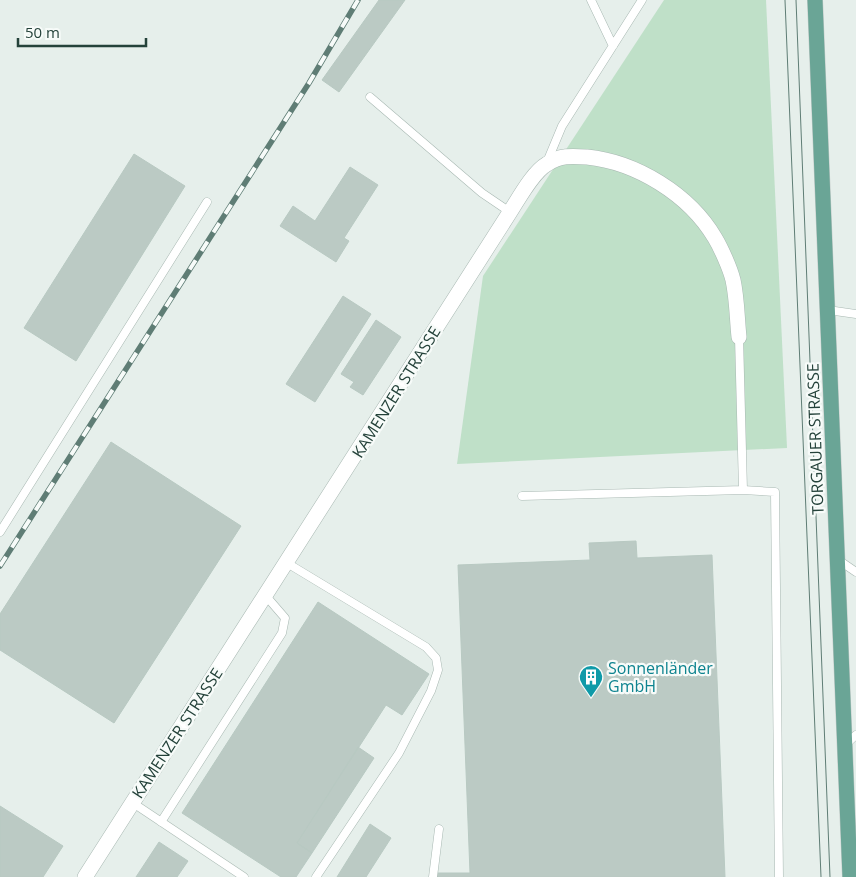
<svg xmlns="http://www.w3.org/2000/svg" width="856" height="877" viewBox="0 0 856 877" font-family="'Open Sans',sans-serif">
  <rect width="100%" height="100%" fill="#e6efeb"/>
  <path fill="#bfe0c8" d="M664,0H766L787,448L457,464L483,276Z"/>
  <path fill="#bbcac4" stroke="#b8c9c2" d="M379,0H405L339,92L322,80Z
    M134,154L185,186L76,361L24,328Z
    M350,167L378,185L344,238L349,241L336,262L280,226L293,206L315,221Z
    M343,296L371,314L315,402L286,384Z
    M376,320L401,337L363,395L350,387L354,382L341,374Z
    M111,442L241,526L114,723L0,650V614Z
    M636,541L637,558L712,555L725,877H437V873H470L458,565L590,560L589,543Z
    M318,602L429,674L402,715L386,705L297,843L312,853L296,877H281L182,813Z
    M358,747L374,758L312,853L297,843Z
    M0,806L63,846L43,877H0Z
    M370,824L391,838L366,877H337Z
    M159,842L188,861L177,877H136Z"/>
  <g fill="none" stroke-linecap="round" stroke-linejoin="round">
    <g stroke="#a8b8b2" stroke-width="9">
      <path id="lane" d="M591,0L613,46
        M370,97L482,193L510,212
        M547,162L562,126L642,0
        M828,310L856,314
        M739,337L743,490
        M522,496L743,490L775,492L779,877
        M0,532L207,202
        M837,559L856,572
        M287,563L426,647L436,658L438,670L431,691L399,753L316,877
        M845,745L856,735
        M133,803L244,877
        M161,822L282,633L285,618L266,596
        M433,877L439,829"/>
    </g>
    <g stroke="#a8b8b2" stroke-width="16">
      <path id="street" d="M85,877L510,212C519,198 533,172 547,164C560,155 572,156 587,157C636,162 689,194 715,238C721,248 730,268 733,280C737,298 737,318 739,337"/>
    </g>
    <g stroke="#c2cac8" stroke-width="16">
      <path id="primary" d="M815,0L850,877"/>
    </g>
    <use href="#lane" stroke="#fff" stroke-width="8"/>
    <use href="#street" stroke="#fff" stroke-width="15"/>
    <use href="#primary" stroke="#6aa596" stroke-width="15"/>
    <path stroke="#5f7d75" stroke-width="1" d="M785,0L821,877
      M796,0L830,877"/>
    <g stroke="#5f7d75" stroke-width="5.5">
      <path id="rail" d="M0,566L309,83L358,0"/>
    </g>
    <use href="#rail" stroke="#f7fbf9" stroke-width="4" stroke-dasharray="11" stroke-linecap="butt"/>
  </g>
  <defs>
    <g id="building-pin" transform="scale(1.25)"><path d="M0 17L-7.5 6A9.5 9.5 0 1 1 7.5 6Z" fill="#0f9aa8" stroke="#f7fbf9"/><path d="M-4-6H4V6H1V3H-1V6H-4ZM-2.5-4.3h1.7v1.8h-1.7ZM.8-4.3h1.7v1.8H.8ZM-2.5-1h1.7V.8h-1.7ZM.8-1h1.7V.8H.8Z" fill="#fff"/></g>
  </defs>
  <g fill-rule="evenodd">
    <use href="#building-pin" x="591" y="677"/>
  </g>
  <g text-anchor="middle" stroke-width="4.5" stroke-linejoin="round" paint-order="stroke">
    <g font-size="16" fill="#24423a" stroke="#f7fbf9">
      <text transform="translate(396 392) rotate(-58)" y="6">KAMENZER STRASSE</text>
      <text transform="translate(815 439) rotate(-92)" y="6">TORGAUER STRASSE</text>
      <text transform="translate(177 733) rotate(-57)" y="6">KAMENZER STRASSE</text>
    </g>
    <g font-size="16" fill="#0d838f" stroke="#f7fbf9" text-anchor="start">
      <text x="608" y="674">Sonnenländer<tspan x="608" dy="18">GmbH</tspan></text>
    </g>
  </g>
  <path d="M18 38v8h128v-8" fill="none" stroke="#24423a" stroke-width="2.5"/>
  <text x="25" y="38" font-size="15" fill="#24423a" stroke="#f7fbf9" stroke-width="4" paint-order="stroke">50 m</text>
</svg>
